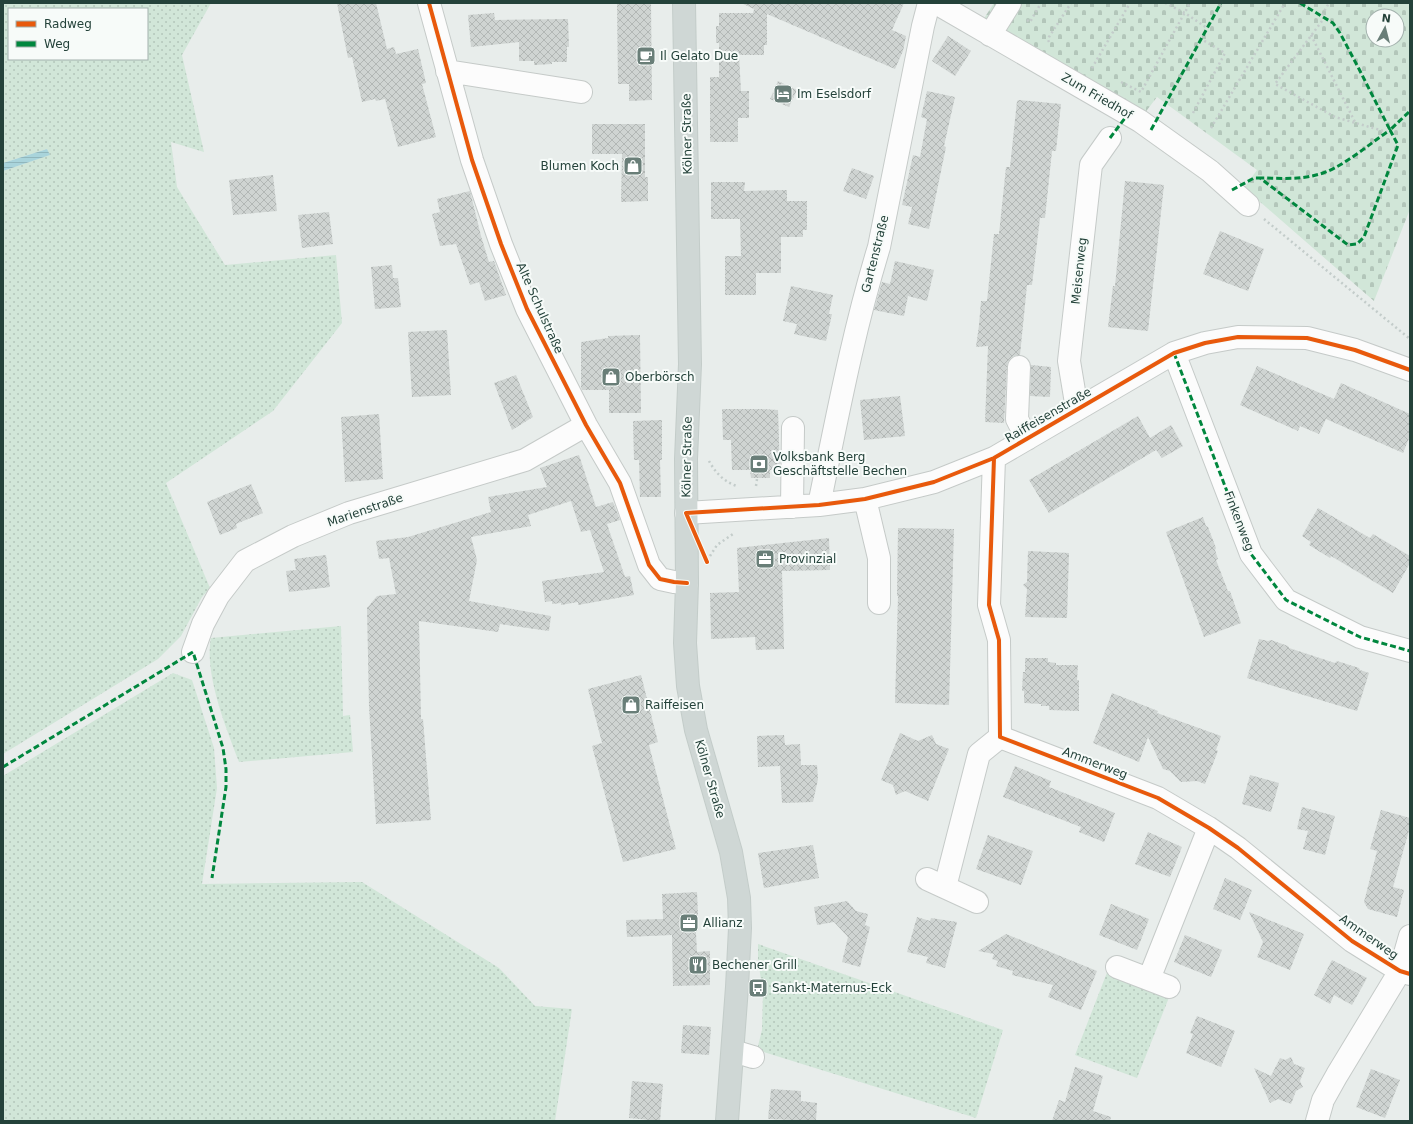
<svg xmlns="http://www.w3.org/2000/svg" width="1413" height="1124" viewBox="0 0 1413 1124" font-family="'DejaVu Sans',sans-serif">
  <defs>
    <pattern id="green-dots" width="8" height="8" patternUnits="userSpaceOnUse"><rect width="8" height="8" fill="#d1e6d8"/><path d="M2 2h.1M6 6h.1" fill="none" stroke="#b3c6ba" stroke-width="1.8" stroke-linecap="round"/></pattern>
    <pattern id="cemetery-stones" width="16" height="16" patternUnits="userSpaceOnUse"><rect width="16" height="16" fill="#d1e6d8"/><path d="M2 7V4a2 2 0 0 1 4 0v3zM10 15v-3a2 2 0 0 1 4 0v3z" fill="#b3c6ba"/></pattern>
    <pattern id="water-rules" width="6" height="5" patternUnits="userSpaceOnUse"><rect width="6" height="5" fill="#a9d4db"/><path d="M0 2.5h6" fill="none" stroke="#91b7bd"/></pattern>
    <pattern id="building-cross-hatch" width="8" height="8" patternUnits="userSpaceOnUse"><rect width="8" height="8" fill="#cfd4d2"/><path d="M0 0l8 8M0 8l8-8" fill="none" stroke="#b2b7b5"/></pattern>
  </defs>
  <rect width="100%" height="100%" fill="#e8edeb"/>
  <path fill="url(#green-dots)" fill-rule="evenodd" d="M3,3H211L182,55L204,152L171,142L177,187L225,265L336,255L342,323L273,411L166,483L210,588L202,597L181,636L158,659L3,754V171L49,155L47,149L3,163ZM9,9H147V59H9Z
    M341,626L343,716L350,715L353,752L239,762C226,728 204,674 211,638Z
    M173,673L192,680L214,748L217,788L202,884L362,882L499,968L535,1006L572,1009L555,1121H3V776Z
    M758,944L1003,1030L976,1118L757,1050L762,1030L763,993L758,960Z
    M1108,970L1170,995L1137,1078L1075,1055Z"/>
  <path fill="url(#cemetery-stones)" fill-rule="evenodd" d="M994,3H1410V209L1374,301L1244,188L1257,170L1157,97L1144,114L983,20ZM1373,16H1397V40H1373Z"/>
  <path fill="url(#water-rules)" d="M47,149L50,155L3,171V163Z"/>
  <path fill="url(#building-cross-hatch)" d="M337,3H376L387,49L394,47L396,54L418,49L426,83L422,84L436,137L398,147L385,99L376,101L375,99L362,102L352,57L348,58Z
    M617,3H651L652,100L629,101V84H618Z
    M741,3H904L892,30L906,36L903,51L895,69L767,14V45H764V55H739L741,91H749V118H738V142H710V77H719V43H716V26H719V13H753L754,9Z
    M494,13L495,20L568,19L569,47H567V62H552V64L534,65V61H519V42L471,47L468,15Z
    M948,36L971,51L955,76L932,61Z
    M778,81L797,90L789,107L770,99Z
    M927,91L955,97L944,146L946,147L929,229L908,224L912,207L902,205L913,155L920,157L927,119L921,117Z
    M1019,100L1061,104L1056,151H1052L1045,218H1040L1032,285H1027L1020,355L1013,356L1008,361L1007,366L1004,423L985,422L988,346L976,347L979,325L981,301H987L994,234H999L1006,167H1010L1017,101Z
    M592,124H645V177H648V201L621,202L622,154H592Z
    M852,168L874,176L866,199L843,191Z
    M273,175L277,211L233,215L229,180Z
    M1125,181L1164,185L1148,331L1108,327L1113,286H1115Z
    M711,182H745L744,191L787,190V201H807V230H803V237H781V273H756V295H725V256H741L740,219H711Z
    M470,191L481,236L489,262L494,261L506,295L485,301L479,282L470,285L456,244L440,246L432,214L440,212L437,199Z
    M329,212L333,244L302,248L298,215Z
    M1220,231L1264,249L1248,291L1203,274Z
    M895,261L934,270L927,301L908,296L904,316L874,310L882,282L890,284Z
    M392,265L393,278H398L401,307L375,309L371,267Z
    M791,286L833,295L829,314H832L826,341L794,334L797,324L783,321Z
    M447,330L451,395L412,397L408,332Z
    M640,335L641,413H609V390H582L581,387V342L608,338V336Z
    M1031,365L1051,367L1050,397L1030,396Z
    M1257,366L1334,399L1341,383L1410,414V436L1403,453L1326,419L1319,434L1300,426L1298,431L1240,405Z
    M516,375L533,417L512,430L494,383Z
    M900,396L905,436L864,440L860,400Z
    M722,409H763L778,410L780,470H770V478H751L750,470H732L731,440H723Z
    M379,414L383,479L345,482L341,417Z
    M1138,416L1150,438L1171,425L1183,446L1162,458L1156,450L1049,513L1029,480Z
    M662,420V460H660L661,497H640L639,460H634L633,421Z
    M579,455L596,507L613,502L620,520L607,524L625,577L630,576L634,595L578,605V602L561,605V603L552,604V601L545,602L542,581L604,572L590,530L581,532L571,501L528,515L531,526L471,537L477,560L469,601L551,616L549,631L500,624L498,632L419,621L421,719H423L431,820L376,824L369,706L367,608L377,596L396,594L389,558L379,559L376,541L408,537L491,512L488,497L547,487L540,468Z
    M251,484L263,513L236,524L237,528L220,535L207,502Z
    M1318,508L1370,538L1373,534L1410,556V563L1393,593L1331,556L1330,558L1309,545L1311,542L1302,536Z
    M1203,517L1206,526L1208,527L1216,548L1215,550L1218,559L1216,560L1228,591H1230L1241,623L1204,637L1166,532Z
    M898,528L954,529L949,705L895,703L898,596H897Z
    M829,538L830,570L782,571L784,649L756,650L755,637L711,639L710,593L739,592L737,548Z
    M1028,551L1069,553L1067,618L1025,617L1027,589L1023,585L1027,582Z
    M326,555L330,587L289,592L286,571L296,570L294,559Z
    M1259,639L1268,641L1271,640L1288,646L1289,648L1335,663L1337,661L1359,668L1360,670L1369,673L1357,711L1247,678Z
    M1025,658H1048V662L1056,663V665H1078L1077,680H1079V711L1049,710V706H1041V704L1024,703V691H1022L1023,672H1025Z
    M641,675L658,742L649,745L676,849L623,862L592,746L602,743L588,689Z
    M1112,693L1158,711L1157,713L1221,736L1216,750L1218,751L1205,784L1197,781L1181,782L1170,771L1163,769L1148,737L1139,762L1093,743Z
    M900,733L918,741L932,735L936,744L949,749L928,801L905,791L896,795L893,785L881,780Z
    M784,735L785,745L800,744L801,765H817L818,779L813,802L782,803L780,766L758,767L757,736Z
    M1015,766L1051,781L1049,787L1115,813L1104,842L1079,832L1081,827L1003,797Z
    M1250,775L1279,783L1271,812L1242,804Z
    M1302,807L1335,816L1325,855L1303,849L1308,831L1297,829Z
    M1381,810L1410,818V827L1393,887L1404,890L1397,917L1368,909L1364,902L1377,851L1370,849Z
    M1148,832L1182,847L1170,877L1135,864Z
    M988,835L1033,851L1021,885L976,869Z
    M813,845L819,878L764,888L758,853Z
    M1225,878L1252,890L1240,920L1213,909Z
    M697,892L698,915H695L697,952L710,951V985L673,986L672,935L627,937L626,920L663,919L662,894Z
    M847,901L856,911L868,914L865,925L870,927L860,967L842,962L848,937L834,922L817,925L814,907Z
    M1111,904L1149,919L1137,950L1099,935Z
    M1249,912L1304,934L1290,970L1257,957L1263,942Z
    M917,917L930,921L931,918L957,922L945,968L926,963L928,957L907,952Z
    M1006,934L1097,971L1081,1010L1048,997L1053,985L1012,975L1013,971L996,966L998,961L992,959L994,954L978,951Z
    M1185,935L1222,950L1211,977L1174,962Z
    M1332,960L1367,978L1352,1005L1334,995L1330,1004L1314,995Z
    M1197,1016L1235,1031L1221,1067L1186,1053L1193,1034L1190,1033Z
    M683,1025L711,1027L709,1055L681,1053Z
    M1291,1057L1294,1064L1305,1068L1300,1081L1303,1087L1296,1091L1291,1104L1278,1099L1270,1103L1254,1068L1271,1076L1280,1058L1285,1060Z
    M1075,1067L1103,1076L1093,1111L1111,1117L1110,1121H1052L1059,1100L1065,1102Z
    M1371,1069L1400,1080L1385,1118L1356,1107Z
    M632,1081L663,1084L660,1121L629,1118Z
    M771,1089L801,1091V1101L817,1103L816,1121L768,1119Z"/>
  <g fill="none" stroke-linecap="round" stroke-linejoin="round">
    <g stroke="#c5cac8" stroke-width="24">
      <path id="minor" d="M429,3L472,160L501,244L527,309L586,425L620,483L649,565L660,579L674,582L687,583
        M936,3L1140,121L1210,171L1248,205
        M990,35L1010,3
        M447,71L581,92
        M1174,353L1251,554L1286,600L1360,637L1410,651
        M1019,367L1017,419L1027,439
        M1077,409L1069,361L1091,165L1110,138
        M994,458L989,605L999,640L1000,737L1158,798L1209,828L1238,848L1352,941L1400,971L1410,974
        M865,499L879,558V603
        M819,505C837,418 853,332 879,247L923,26L929,3
        M792,507L793,428
        M686,513L819,505L865,499L934,482L994,458L1174,353L1205,343L1238,337L1307,338L1355,350L1410,370
        M193,652L203,624L218,596L245,561L293,536L349,513L525,460L586,425
        M927,879L977,902
        M945,887L979,754L1000,737
        M1117,967L1169,987
        M1149,979L1209,828
        M733,1051L753,1057
        M1317,1121L1323,1100L1337,1075L1400,971L1410,936"/>
    </g>
    <g stroke="#c3ccc9" stroke-width="24">
      <path id="major" d="M684,3L690,364L686,459L687,583L685,643L688,686L696,730L731,852L739,898L740,928L737,987L727,1121"/>
    </g>
    <path stroke="#c3ccca" stroke-width="2.5" stroke-dasharray="2 3" stroke-linecap="butt" d="M1165,3L1185,13L1207,28
      M1322,15L1329,3
      M1325,17L1275,84L1335,117L1387,132
      M1027,20L1030,22L1041,3
      M1311,35L1355,122
      M1049,42L1048,40L1049,37L1071,3
      M1092,68L1130,3
      M1121,82L1141,92L1190,3
      M1193,113L1225,53L1201,39
      M1211,128L1285,3
      M1264,219L1410,339
      M709,461C715,472 724,482 737,486
      M756,486L757,479
      M710,556L717,545L733,534"/>
    <use href="#minor" stroke="#fcfcfc" stroke-width="22"/>
    <use href="#major" stroke="#cfd7d5" stroke-width="22"/>
    <path stroke="#00873e" stroke-width="3" stroke-dasharray="6 3" stroke-linecap="butt" d="M1300,3L1333,23L1340,33L1359,69L1390,130L1410,111
      M1151,130L1221,3
      M1390,130L1398,145L1364,237L1357,244L1348,245L1260,178C1278,178 1298,180 1316,175C1340,170 1369,144 1390,130Z
      M1110,138L1128,114
      M1232,190L1254,178H1260
      M1174,353L1251,554L1286,600L1360,637L1410,651
      M3,767L193,652L223,748L226,769V787L212,878"/>
    <g stroke="#f7fbf9" stroke-width="6">
      <path id="cycleway" d="M429,3L472,160L501,244L527,309L586,425L620,483L649,565L660,579L674,582L687,583
        M994,458L989,605L999,640L1000,737L1158,798L1209,828L1238,848L1352,941L1400,971L1410,974
        M707,562L686,513L819,505L865,499L934,482L994,458L1174,353L1205,343L1238,337L1307,338L1355,350L1410,370"/>
    </g>
    <use href="#cycleway" stroke="#e8590c" stroke-width="4"/>
  </g>
  <defs>
    <g id="cafe-square" transform="scale(1)"><rect x="-9" y="-9" width="18" height="18" rx="4" fill="#697e78" stroke="#f7fbf9"/><path d="M-5.5-4.5H6V0H3Q3 3.5 0 3.5H-2.5Q-5.5 3.5-5.5 0ZM3-3.2v2h1.7v-2ZM-6 4.5H4V6H-6Z" fill="#fff"/></g>
    <g id="hotel-square" transform="scale(1)"><rect x="-9" y="-9" width="18" height="18" rx="4" fill="#697e78" stroke="#f7fbf9"/><path d="M-6-4.5h1.5V1H6V5H4.5V3h-9V5H-6ZM-4 0a1.8 1.8 0 1 1 3.6 0ZM.5 0V-2.5h3Q6-2.5 6 0Z" fill="#fff"/></g>
    <g id="shop-square" transform="scale(1)"><rect x="-9" y="-9" width="18" height="18" rx="4" fill="#697e78" stroke="#f7fbf9"/><path d="M-5-2.5h2.3a2.7 3.5 0 0 1 5.4 0H5L5.5 6h-11ZM-1.5-2.5h3a1.5 2.3 0 0 0-3 0Z" fill="#fff"/></g>
    <g id="bank-square" transform="scale(1)"><rect x="-9" y="-9" width="18" height="18" rx="4" fill="#697e78" stroke="#f7fbf9"/><path d="M-6-4H6V4H-6ZM0-2.3a2.3 2.3 0 1 0 0 4.6a2.3 2.3 0 1 0 0-4.6Z" fill="#fff"/></g>
    <g id="office-square" transform="scale(1)"><rect x="-9" y="-9" width="18" height="18" rx="4" fill="#697e78" stroke="#f7fbf9"/><path d="M-6-3h4V-5.5h4V-3h4V5H-6ZM-1-4.5V-3h2v-1.5ZM-6 0V1H6V0Z" fill="#fff"/></g>
    <g id="restaurant-square" transform="scale(1)"><rect x="-9" y="-9" width="18" height="18" rx="4" fill="#697e78" stroke="#f7fbf9"/><path d="M-5-6h1v4h1v-4h1v4h1v-4h1v5L-1.5 .5V6h-2V.5L-5-1ZM5-6V6H3V1.5H1.5Q1.5-4 5-6Z" fill="#fff"/></g>
    <g id="bus-square" transform="scale(1)"><rect x="-9" y="-9" width="18" height="18" rx="4" fill="#697e78" stroke="#f7fbf9"/><path d="M-5-6H5V4H4V6H2V4H-2V6H-4V4H-5ZM-3.5-4V0h7V-4ZM-3.5 1.2v1.5H-2V1.2ZM2 1.2v1.5H3.5V1.2Z" fill="#fff"/></g>
  </defs>
  <g fill-rule="evenodd">
    <use href="#cafe-square" x="646" y="56"/>
    <use href="#hotel-square" x="783" y="94"/>
    <use href="#shop-square" x="633" y="166"/>
    <use href="#shop-square" x="611" y="377"/>
    <use href="#bank-square" x="759" y="464"/>
    <use href="#office-square" x="765" y="559"/>
    <use href="#shop-square" x="631" y="705"/>
    <use href="#office-square" x="689" y="923"/>
    <use href="#restaurant-square" x="698" y="965"/>
    <use href="#bus-square" x="758" y="988"/>
  </g>
  <g text-anchor="middle" stroke-width="4" stroke-linejoin="round" paint-order="stroke">
    <g font-size="12" fill="#24423a" stroke="#f7fbf9" text-anchor="start">
      <text x="660" y="60">Il Gelato Due</text>
      <text x="797" y="98">Im Eselsdorf</text>
      <text x="619" y="170" text-anchor="end">Blumen Koch</text>
      <text x="625" y="381">Oberbörsch</text>
      <text x="773" y="461">Volksbank Berg<tspan x="773" dy="14">Geschäftstelle Bechen</tspan></text>
      <text x="779" y="563">Provinzial</text>
      <text x="645" y="709">Raiffeisen</text>
      <text x="703" y="927">Allianz</text>
      <text x="712" y="969">Bechener Grill</text>
      <text x="772" y="992">Sankt-Maternus-Eck</text>
    </g>
    <g font-size="12" fill="#24423a" stroke="#f7fbf9">
      <text transform="translate(1097 96) rotate(30)" y="4">Zum Friedhof</text>
      <text transform="translate(687 134) rotate(-91)" y="4">Kölner Straße</text>
      <text transform="translate(875 254) rotate(-76)" y="4">Gartenstraße</text>
      <text transform="translate(1079 271) rotate(-84)" y="4">Meisenweg</text>
      <text transform="translate(540 308) rotate(66)" y="4">Alte Schulstraße</text>
      <text transform="translate(1048 415) rotate(-30)" y="4">Raiffeisenstraße</text>
      <text transform="translate(687 457) rotate(-89)" y="4">Kölner Straße</text>
      <text transform="translate(365 510) rotate(-19)" y="4">Marienstraße</text>
      <text transform="translate(1239 521) rotate(69)" y="4">Finkenweg</text>
      <text transform="translate(1095 763) rotate(21)" y="4">Ammerweg</text>
      <text transform="translate(710 779) rotate(74)" y="4">Kölner Straße</text>
      <text transform="translate(1369 937) rotate(35)" y="4">Ammerweg</text>
    </g>
  </g>
  <rect width="1413" height="1124" fill="none" stroke="#24423a" stroke-width="8"/>
  <rect x="8" y="8" width="140" height="52" fill="#f7fbf9" stroke="#a3b1ad"/>
  <rect x="16" y="21" width="20" height="6" fill="#e8590c" stroke="#a3b1ad"/>
  <text x="44" y="28" font-size="12" fill="#24423a">Radweg</text>
  <rect x="16" y="41" width="20" height="6" fill="#00873e" stroke="#a3b1ad"/>
  <text x="44" y="48" font-size="12" fill="#24423a">Weg</text>
  <g transform="translate(1385 28) rotate(7)"><circle r="19" fill="#f7fbf9" stroke="#a3b1ad"/>
  <path d="M0-3L7 15L0 10L-7 15Z" fill="#697e78"/>
  <text y="-6" font-size="11" font-weight="bold" text-anchor="middle" fill="#24423a">N</text>
  </g>
</svg>
